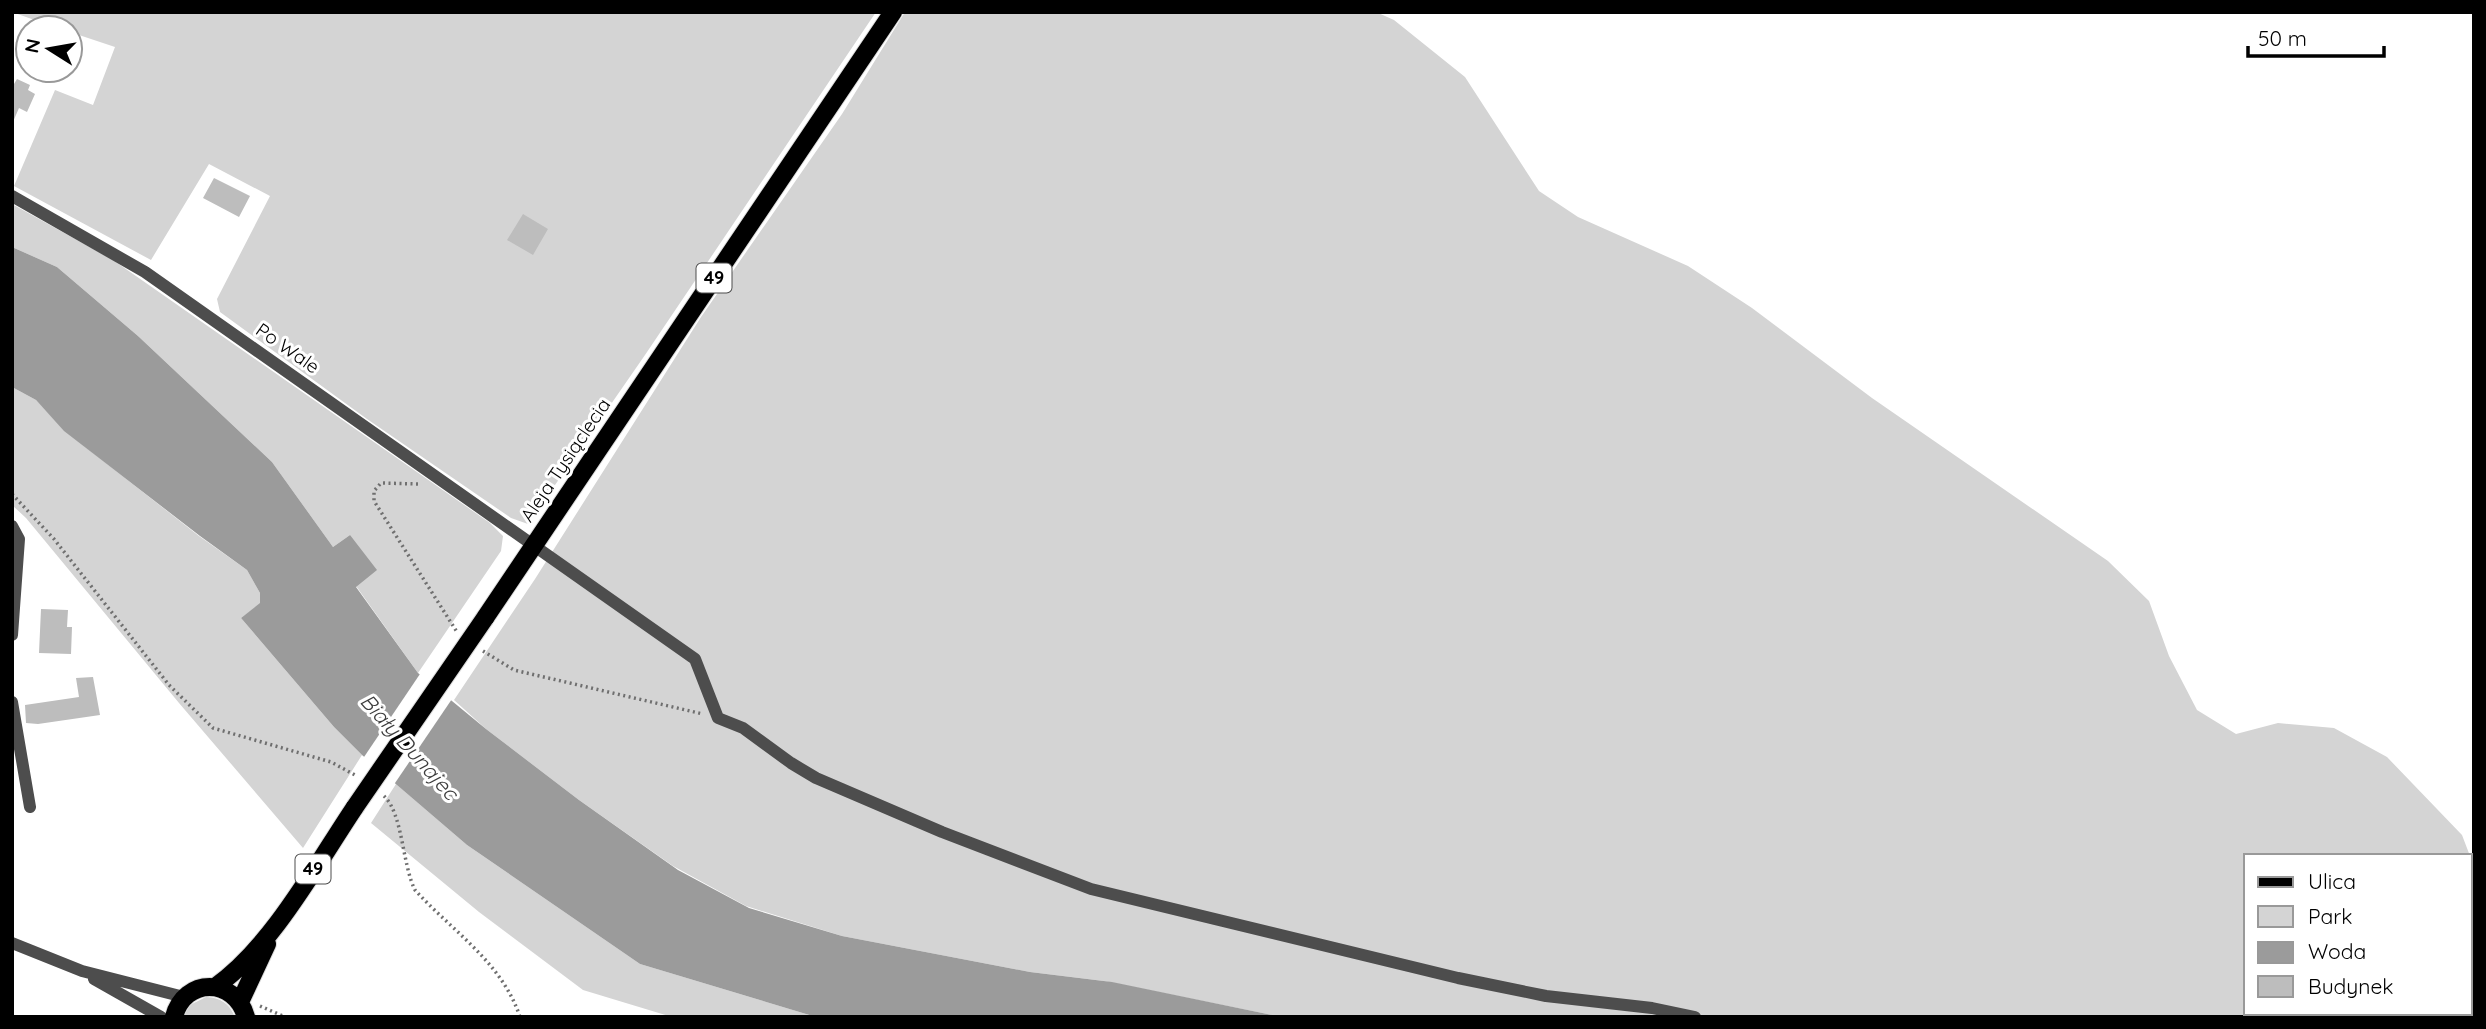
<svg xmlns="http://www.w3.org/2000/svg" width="2486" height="1029" viewBox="0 0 2486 1029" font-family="Quicksand,sans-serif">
  <rect width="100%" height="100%" fill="#fff"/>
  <path fill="#d4d4d4" d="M12,12H876L645,355L528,524L511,518L367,419L220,312L217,299L270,196L209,164L151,260L14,186L55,90L93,105L115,47L70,32V28H57Z
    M905,12H1376L1394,20L1465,77L1539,191L1578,217L1688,266L1752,308L1872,398L2108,561L2149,601L2169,656L2197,710L2236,734L2278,723L2334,728L2387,757L2462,835L2470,856H2246V1013H2470V858L2474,867V1017H1282L1104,981L1030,972L842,936L746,906L673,866L579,800L486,729L454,700L535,579L701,317L842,114Z
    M12,204L113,260L490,523L503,536L501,551L418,673L356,586L350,535L333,547L272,462L138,336L57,267L12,247Z
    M12,387L36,400L65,431L199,536L247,570L260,593V604L241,618L334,727L362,755L303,848L179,703L26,518L12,505Z
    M396,784L467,845L640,964L816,1017H672L583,990L479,912L371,823Z
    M206,997C221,998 229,1003 235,1017H183L190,1005Z"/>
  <path fill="#9b9b9b" d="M12,247L57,267L138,336L272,462L333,547L350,535L377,570L356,587L418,673L486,729L579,800L678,870L749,908L842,936L1030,972L1112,982L1282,1017H816L640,964L467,845L362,755L334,727L241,618L260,603V593L247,570L200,536L64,431L36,400L12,387Z"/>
  <path fill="#fff" d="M422,671L454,696L393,786L362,760Z"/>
  <path fill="#bdbdbd" d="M17,79L30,85L28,90L35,94L27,112L19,108L12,124V84H14Z
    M214,178L250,196L239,217L203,198Z
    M523,214L548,229L533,255L507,240Z
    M41,609L68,610L67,627H72L71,654L39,653Z
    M93,677L100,715L38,724L26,723L25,705L79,697L76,678Z"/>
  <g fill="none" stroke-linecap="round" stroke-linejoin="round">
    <g stroke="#dbdbdb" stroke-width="20">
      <path id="major" d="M485,618L893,12
        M215,987C272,947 316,865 355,807
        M240,1002L267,944
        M174,1017C184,977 235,977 246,1017"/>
    </g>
    <path stroke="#6f6f6f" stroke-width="3.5" stroke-dasharray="2 3.5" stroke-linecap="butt" d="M418,484L381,483L374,491V501L457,632
      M12,494L54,539L169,685L213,728L331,762L355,775
      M483,651L514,670L703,714
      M384,796C403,814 402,864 415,890C452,931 502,962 520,1017
      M260,1006L285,1017"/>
    <path stroke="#4d4d4d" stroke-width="12" d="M12,196L145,272L695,659L718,718L743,728L791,763L816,778L942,832L1091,889L1458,978L1546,996L1652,1008L1695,1017
      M12,526L19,539L12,635
      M12,702L30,807
      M12,943L82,971L184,997
      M94,979L161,1017"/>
    <use href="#major" stroke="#000" stroke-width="18"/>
    <g stroke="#dbdbdb" stroke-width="20" stroke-linecap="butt">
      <path id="major-bridge" d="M355,807L485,618"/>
    </g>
    <use href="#major-bridge" stroke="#000" stroke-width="18"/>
  </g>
  <g text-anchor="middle" stroke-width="6" stroke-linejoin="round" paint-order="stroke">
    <g fill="#fff" stroke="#4c4c4c" stroke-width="2">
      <rect x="696.5" y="263.5" width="35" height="29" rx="5"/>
      <rect x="295.5" y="854.5" width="35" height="29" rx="5"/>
    </g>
    <g font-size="18" font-weight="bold" fill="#000">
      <text x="714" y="284">49</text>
      <text x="313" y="875">49</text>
    </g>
    <g font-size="19" fill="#000" stroke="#fff">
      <text transform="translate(288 348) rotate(35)" y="7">Po Wale</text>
      <text transform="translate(565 460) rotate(-56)" y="7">Aleja Tysiąclecia</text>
    </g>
    <g font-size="21" font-style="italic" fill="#3c3c3c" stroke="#fff">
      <text transform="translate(409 747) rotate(48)" y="7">Biały Dunajec</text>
    </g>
  </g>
  <rect width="2486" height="1029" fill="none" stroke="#000000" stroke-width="28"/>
  <rect x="2244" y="854" width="228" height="161" fill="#ffffff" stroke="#999999" stroke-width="2"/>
  <rect x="2258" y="877" width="35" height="10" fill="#000000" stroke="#999999" stroke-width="2"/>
  <text x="2308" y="889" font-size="21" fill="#000000">Ulica</text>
  <rect x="2258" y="906" width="35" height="21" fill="#d4d4d4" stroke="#999999" stroke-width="2"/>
  <text x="2308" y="924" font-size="21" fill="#000000">Park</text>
  <rect x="2258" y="942" width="35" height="21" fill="#9b9b9b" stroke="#999999" stroke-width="2"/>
  <text x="2308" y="959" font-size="21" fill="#000000">Woda</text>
  <rect x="2258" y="976" width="35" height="21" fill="#bdbdbd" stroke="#999999" stroke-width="2"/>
  <text x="2308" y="994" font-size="21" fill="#000000">Budynek</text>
  <g transform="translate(49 49) rotate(281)"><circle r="33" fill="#ffffff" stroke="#999999" stroke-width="2"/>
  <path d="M0-5L12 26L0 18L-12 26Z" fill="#000000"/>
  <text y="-10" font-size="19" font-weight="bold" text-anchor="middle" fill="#000000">N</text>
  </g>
  <path d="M2248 46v10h136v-10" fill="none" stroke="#000000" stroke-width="3.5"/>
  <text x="2258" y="46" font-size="21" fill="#000000" stroke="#ffffff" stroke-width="5" paint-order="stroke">50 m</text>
</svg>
